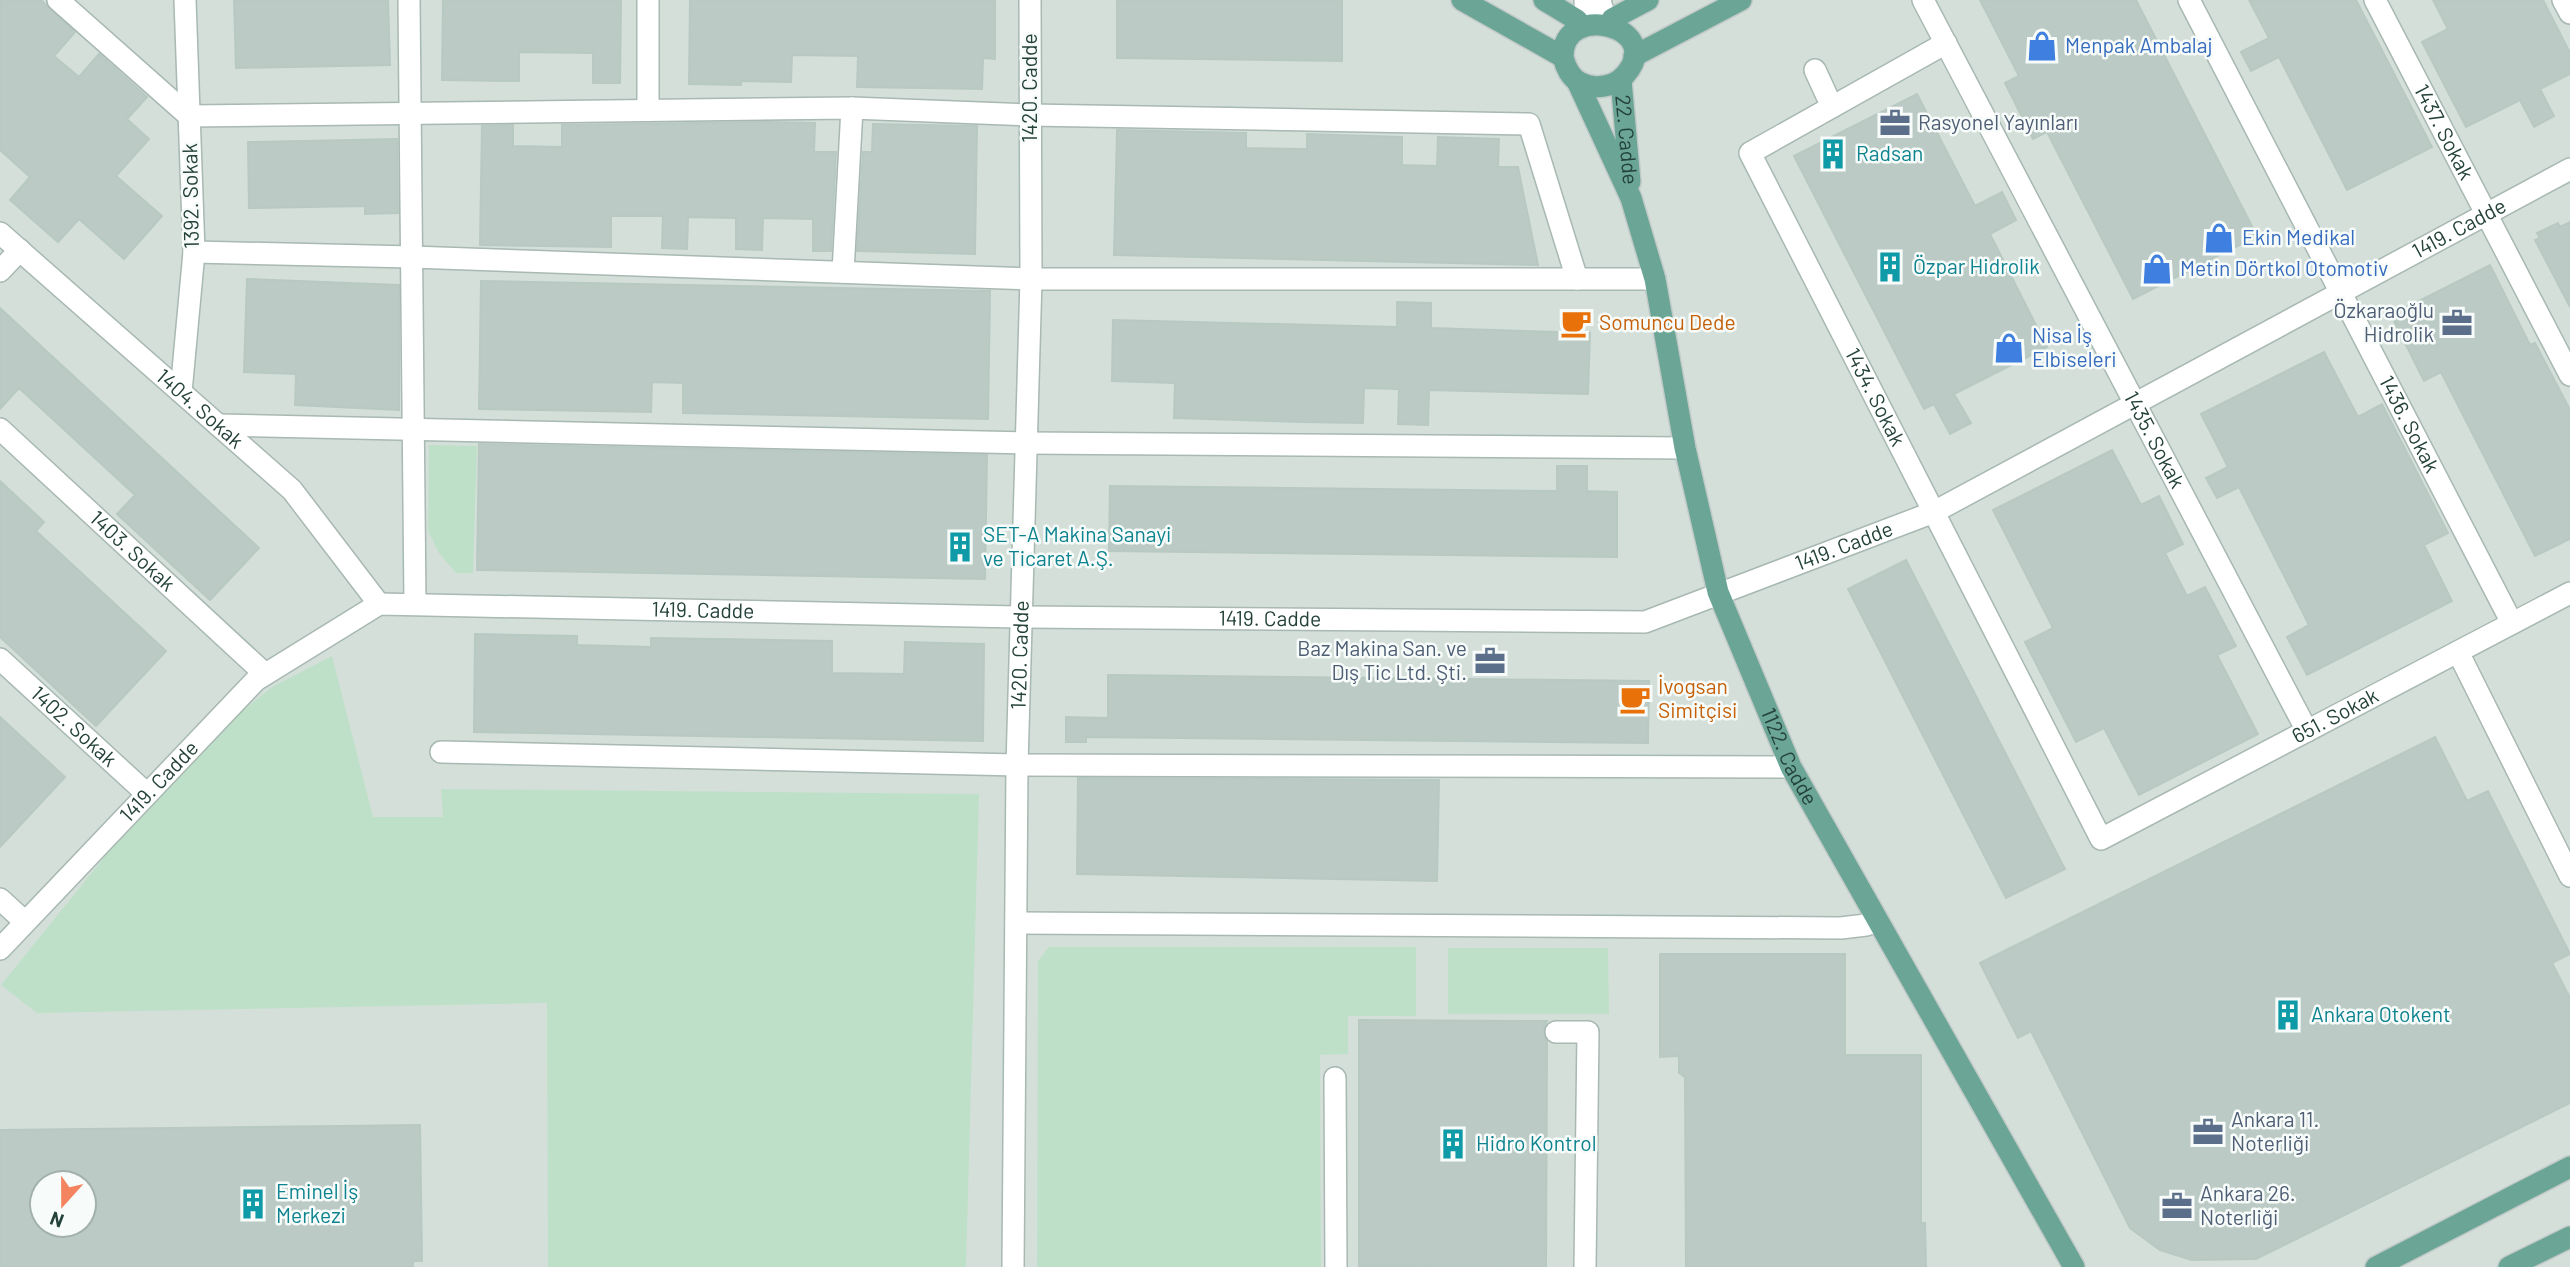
<svg xmlns="http://www.w3.org/2000/svg" width="2570" height="1267" viewBox="0 0 2570 1267" font-family="Barlow,sans-serif">
  <rect width="100%" height="100%" fill="#e6efeb"/>
  <path fill="#d4dfda" fill-rule="evenodd" d="M0,0H2570V1267H0ZM42,1183H84V1225H42Z"/>
  <path fill="#bfe0c8" d="M429,445L477,446L473,573H456L439,553L428,531Z
    M332,656L373,817H443L441,789L979,794L966,1267H548L547,1003L37,1013L1,985L119,839L220,729L272,687Z
    M1049,947H1416V1016H1348V1054L1320,1055L1321,1267H1037L1038,961Z
    M1448,948H1608L1609,1014H1448Z"/>
  <path fill="#bbcac4" stroke="#b8c9c2" stroke-width="2" fill-rule="evenodd" d="M0,0H41L75,32L54,56L79,77L99,54L147,97L127,119L149,139L116,176L162,216L124,259L79,219L58,242L10,200L30,177L0,150Z
    M234,0H388L390,65L236,68Z
    M443,0H621L620,83H593V53L519,52V81L442,80Z
    M690,0H995V59L983,58L982,89L857,87L858,56L792,55L791,82L741,81V85L689,84Z
    M1117,0H1342V61L1117,58Z
    M1980,0H2136L2257,236L2133,299L2047,132L2033,139L2005,83L2019,76Z
    M2249,0H2356L2432,147L2347,190L2279,57L2251,71L2241,52L2269,38Z
    M2433,0H2543L2570,53V74L2540,89L2554,116L2534,127L2520,100L2466,127L2422,42L2448,29Z
    M1917,94L1975,206L2002,192L2016,220L1990,234L2047,347L1954,394L1971,423L1950,434L1934,404L1924,409L1794,156Z
    M769,122L815,123L814,152H836L831,251H813V219L763,218L762,250L736,249V218L688,217L687,249L662,248L663,216H611V247L480,245L482,126L513,125V146L562,147V125Z
    M873,124L977,126L975,254L857,251L863,152H872Z
    M1117,130L1246,133V148L1307,149V134L1402,137V165L1437,166L1438,137L1499,139L1498,167H1518L1538,265L1114,255Z
    M397,139L398,213L365,214V206L249,208L248,142Z
    M2570,222V307L2535,240L2540,238L2537,233L2558,223L2560,227Z
    M2490,265L2530,345L2535,343L2570,410V539L2535,556L2441,372L2424,381L2391,315Z
    M247,279L399,285V410L295,405L296,374L244,372Z
    M481,281L990,291L988,419L683,413V383L652,382L651,412L479,409Z
    M1397,302L1431,303V328L1590,333L1588,394L1429,390L1428,425L1398,424L1399,389L1364,388L1363,423L1303,422L1174,418L1175,383L1112,381L1113,320L1397,327Z
    M0,308L259,548L210,600L117,514L135,495L19,388L0,409Z
    M2324,352L2358,417L2382,404L2448,533L2424,545L2452,601L2307,675L2287,637L2309,625L2239,487L2217,498L2206,478L2228,467L2201,414Z
    M479,444L987,455L985,579L477,570Z
    M2112,450L2141,505L2159,496L2183,544L2165,553L2187,596L2205,587L2236,646L2217,655L2258,734L2139,795L2104,728L2076,742L2025,642L2053,628L1993,510Z
    M1557,466H1587V491L1617,492V557L1109,551L1110,486L1557,491Z
    M0,481L44,522L36,531L166,651L96,726L0,637Z
    M1906,560L2065,869L2006,898L1848,589Z
    M475,634L577,636V645L651,647V638L832,641V673L904,674L905,642L984,644L983,741L474,732Z
    M1108,675L1649,681L1648,743L1086,737V742H1066V717L1108,718Z
    M0,717L65,777L0,847Z
    M2435,737L2467,801L2488,791L2570,954L2552,963L2570,998V1103L2256,1259L2192,1260L2160,1250L2130,1228L2031,1031L2018,1038L1980,963Z
    M1078,778L1439,780L1437,881L1077,874Z
    M1660,954H1845V1055H1921V1223H1925L1926,1267H1686L1685,1077L1679,1073V1056L1660,1057Z
    M1359,1020L1547,1021L1543,1031L1547,1041L1546,1267L1359,1266Z
    M420,1125L422,1261H413V1267H0V1130ZM42,1183H84V1225H42Z"/>
  <g fill="none" stroke-linecap="round" stroke-linejoin="round">
    <g stroke="#a8b8b2" stroke-width="24">
      <g id="minor">
        <path d="M58,0L189,116L852,108L1030,115L1529,124L1577,279"/>
        <path d="M409,0L415,604"/>
        <path d="M1585,0L1586,15"/>
        <path d="M1600,0L1604,15"/>
        <path id="s1" d="M1923,0L2307,731"/>
        <path id="s2" d="M2189,0L2512,623"/>
        <path id="s3" d="M2375,0L2570,375"/>
        <path d="M2563,0L2570,13"/>
        <path id="s4" d="M1946,43L1750,153L2101,839L2570,593"/>
        <path d="M1815,70L1832,107"/>
        <path d="M648,110V0"/>
        <path id="s5" d="M0,233L292,490L379,604"/>
        <path d="M194,252L412,257L1031,279H1655"/>
        <path d="M0,271L20,250"/>
        <path d="M843,272L852,108"/>
        <path d="M181,392L194,252L185,0"/>
        <path d="M218,425L1025,443L1685,448"/>
        <path id="s6" d="M0,429L265,674"/>
        <path d="M2458,652L2570,876"/>
        <path id="s7" d="M0,659L147,794"/>
        <path d="M441,752L1017,765L1791,767"/>
        <path d="M0,899L24,921"/>
        <path d="M1016,923L1841,928L1866,925L1878,921"/>
        <path id="s8" d="M0,949L256,680L379,604L1023,617L1645,622L1934,512L2570,169"/>
        <path d="M1556,1032H1588L1585,1267"/>
        <path d="M1335,1078L1336,1267"/>
        <path id="s9" d="M1013,1267L1017,765L1031,279L1030,0"/>
      </g>
    </g>
    <g stroke="#c2cac8" stroke-width="24">
      <g id="major">
        <path d="M1462,0L1563,57C1564,61 1566,67 1569,72C1580,91 1611,91 1625,75C1667,27 1562,0 1563,57"/>
        <path d="M1544,0L1577,20"/>
        <path d="M1612,19L1648,0"/>
        <path d="M1634,56L1741,0"/>
        <path id="s10" d="M1621,80L1630,182"/>
        <path id="s11" d="M1577,81L1631,198L1655,279L1685,448L1718,592L1791,767L2074,1267"/>
        <path d="M2376,1267L2570,1167"/>
        <path d="M2509,1267L2570,1237"/>
      </g>
    </g>
    <use href="#minor" stroke="#fff" stroke-width="21"/>
    <use href="#major" stroke="#6aa596" stroke-width="21"/>
  </g>
  <defs>
    <g id="shop-bare" transform="scale(2.415)"><path d="M-5-2.5h2.3a2.7 3.5 0 0 1 5.4 0H5L5.5 6h-11ZM-1.5-2.5h3a1.5 2.3 0 0 0-3 0Z" fill="#3f7fe0" stroke="#f7fbf9" stroke-width="2.5" paint-order="stroke"/></g>
    <g id="office-bare" transform="scale(2.415)"><path d="M-6-3h4V-5.5h4V-3h4V5H-6ZM-1-4.5V-3h2v-1.5ZM-6 0V1H6V0Z" fill="#5c6f8a" stroke="#f7fbf9" stroke-width="2.5" paint-order="stroke"/></g>
    <g id="building-bare" transform="scale(2.415)"><path d="M-4-6H4V6H1V3H-1V6H-4ZM-2.5-4.3h1.7v1.8h-1.7ZM.8-4.3h1.7v1.8H.8ZM-2.5-1h1.7V.8h-1.7ZM.8-1h1.7V.8H.8Z" fill="#0f9aa8" stroke="#f7fbf9" stroke-width="2.5" paint-order="stroke"/></g>
    <g id="cafe-bare" transform="scale(2.415)"><path d="M-5.5-4.5H6V0H3Q3 3.5 0 3.5H-2.5Q-5.5 3.5-5.5 0ZM3-3.2v2h1.7v-2ZM-6 4.5H4V6H-6Z" fill="#e8710a" stroke="#f7fbf9" stroke-width="2.5" paint-order="stroke"/></g>
  </defs>
  <g fill-rule="evenodd">
    <use href="#shop-bare" x="2042" y="46"/>
    <use href="#office-bare" x="1895" y="123"/>
    <use href="#building-bare" x="1833" y="154"/>
    <use href="#shop-bare" x="2219" y="238"/>
    <use href="#building-bare" x="1890" y="267"/>
    <use href="#shop-bare" x="2157" y="269"/>
    <use href="#cafe-bare" x="1576" y="323"/>
    <use href="#office-bare" x="2457" y="323"/>
    <use href="#shop-bare" x="2009" y="348"/>
    <use href="#building-bare" x="960" y="547"/>
    <use href="#office-bare" x="1490" y="661"/>
    <use href="#cafe-bare" x="1635" y="699"/>
    <use href="#building-bare" x="2288" y="1015"/>
    <use href="#office-bare" x="2208" y="1132"/>
    <use href="#building-bare" x="1453" y="1144"/>
    <use href="#building-bare" x="253" y="1204"/>
    <use href="#office-bare" x="2177" y="1206"/>
  </g>
  <g text-anchor="middle" stroke-width="5" stroke-linejoin="round" paint-order="stroke">
    <g font-size="21" fill="#366cbe" stroke="#f7fbf9" text-anchor="start">
      <text x="2065" y="53">Menpak Ambalaj</text>
      <text x="2242" y="245">Ekin Medikal</text>
      <text x="2180" y="276">Metin Dörtkol Otomotiv</text>
      <text x="2032" y="343">Nisa İş<tspan x="2032" dy="24">Elbiseleri</tspan></text>
    </g>
    <g font-size="21" fill="#24423a" stroke="#f7fbf9">
      <text transform="translate(1030 88) rotate(-90)" y="7">1420. Cadde</text>
      <text dy="7" stroke="none"><textPath href="#s3" startOffset="149">1437. Sokak</textPath></text>
      <text dy="7" stroke="none"><textPath href="#s10" startOffset="60">22. Cadde</textPath></text>
      <text transform="translate(191 196) rotate(-91)" y="7">1392. Sokak</text>
      <text dy="7" stroke="none"><textPath href="#s8" startOffset="2688">1419. Cadde</textPath></text>
      <text dy="7" stroke="none"><textPath href="#s4" startOffset="499">1434. Sokak</textPath></text>
      <text dy="7" stroke="none"><textPath href="#s5" startOffset="266">1404. Sokak</textPath></text>
      <text dy="7" stroke="none"><textPath href="#s2" startOffset="478">1436. Sokak</textPath></text>
      <text dy="7" stroke="none"><textPath href="#s1" startOffset="497">1435. Sokak</textPath></text>
      <text dy="7" stroke="none"><textPath href="#s8" startOffset="1995">1419. Cadde</textPath></text>
      <text dy="7" stroke="none"><textPath href="#s6" startOffset="180">1403. Sokak</textPath></text>
      <text dy="7" stroke="none"><textPath href="#s8" startOffset="840">1419. Cadde</textPath></text>
      <text dy="7" stroke="none"><textPath href="#s8" startOffset="1407">1419. Cadde</textPath></text>
      <text dy="7" stroke="none"><textPath href="#s9" startOffset="612">1420. Cadde</textPath></text>
      <text dy="7" stroke="none"><textPath href="#s4" startOffset="1260">651. Sokak</textPath></text>
      <text dy="7" stroke="none"><textPath href="#s7" startOffset="100">1402. Sokak</textPath></text>
      <text dy="7" stroke="none"><textPath href="#s11" startOffset="712">1122. Cadde</textPath></text>
      <text dy="7" stroke="none"><textPath href="#s8" startOffset="231">1419. Cadde</textPath></text>
    </g>
    <g font-size="21" fill="#4e5e75" stroke="#f7fbf9" text-anchor="start">
      <text x="1918" y="130">Rasyonel Yayınları</text>
      <text x="2434" y="318" text-anchor="end">Özkaraoğlu<tspan x="2434" dy="24">Hidrolik</tspan></text>
      <text x="1467" y="656" text-anchor="end">Baz Makina San. ve<tspan x="1467" dy="24">Dış Tic Ltd. Şti.</tspan></text>
      <text x="2231" y="1127">Ankara 11.<tspan x="2231" dy="24">Noterliği</tspan></text>
      <text x="2200" y="1201">Ankara 26.<tspan x="2200" dy="24">Noterliği</tspan></text>
    </g>
    <g font-size="21" fill="#0d838f" stroke="#f7fbf9" text-anchor="start">
      <text x="1856" y="161">Radsan</text>
      <text x="1913" y="274">Özpar Hidrolik</text>
      <text x="983" y="542">SET-A Makina Sanayi<tspan x="983" dy="24">ve Ticaret A.Ş.</tspan></text>
      <text x="2311" y="1022">Ankara Otokent</text>
      <text x="1476" y="1151">Hidro Kontrol</text>
      <text x="276" y="1199">Eminel İş<tspan x="276" dy="24">Merkezi</tspan></text>
    </g>
    <g font-size="21" fill="#c56008" stroke="#f7fbf9" text-anchor="start">
      <text x="1599" y="330">Somuncu Dede</text>
      <text x="1658" y="694">İvogsan<tspan x="1658" dy="24">Simitçisi</tspan></text>
    </g>
  </g>
  <g transform="translate(63 1204) rotate(201)"><circle r="33" fill="#f7fbf9" stroke="#a3b1ad" stroke-width="2"/>
  <path d="M0-5L12 26L0 18L-12 26Z" fill="#f4845f"/>
  <text y="-10" font-size="19" font-weight="bold" text-anchor="middle" fill="#24423a">N</text>
  </g>
</svg>
